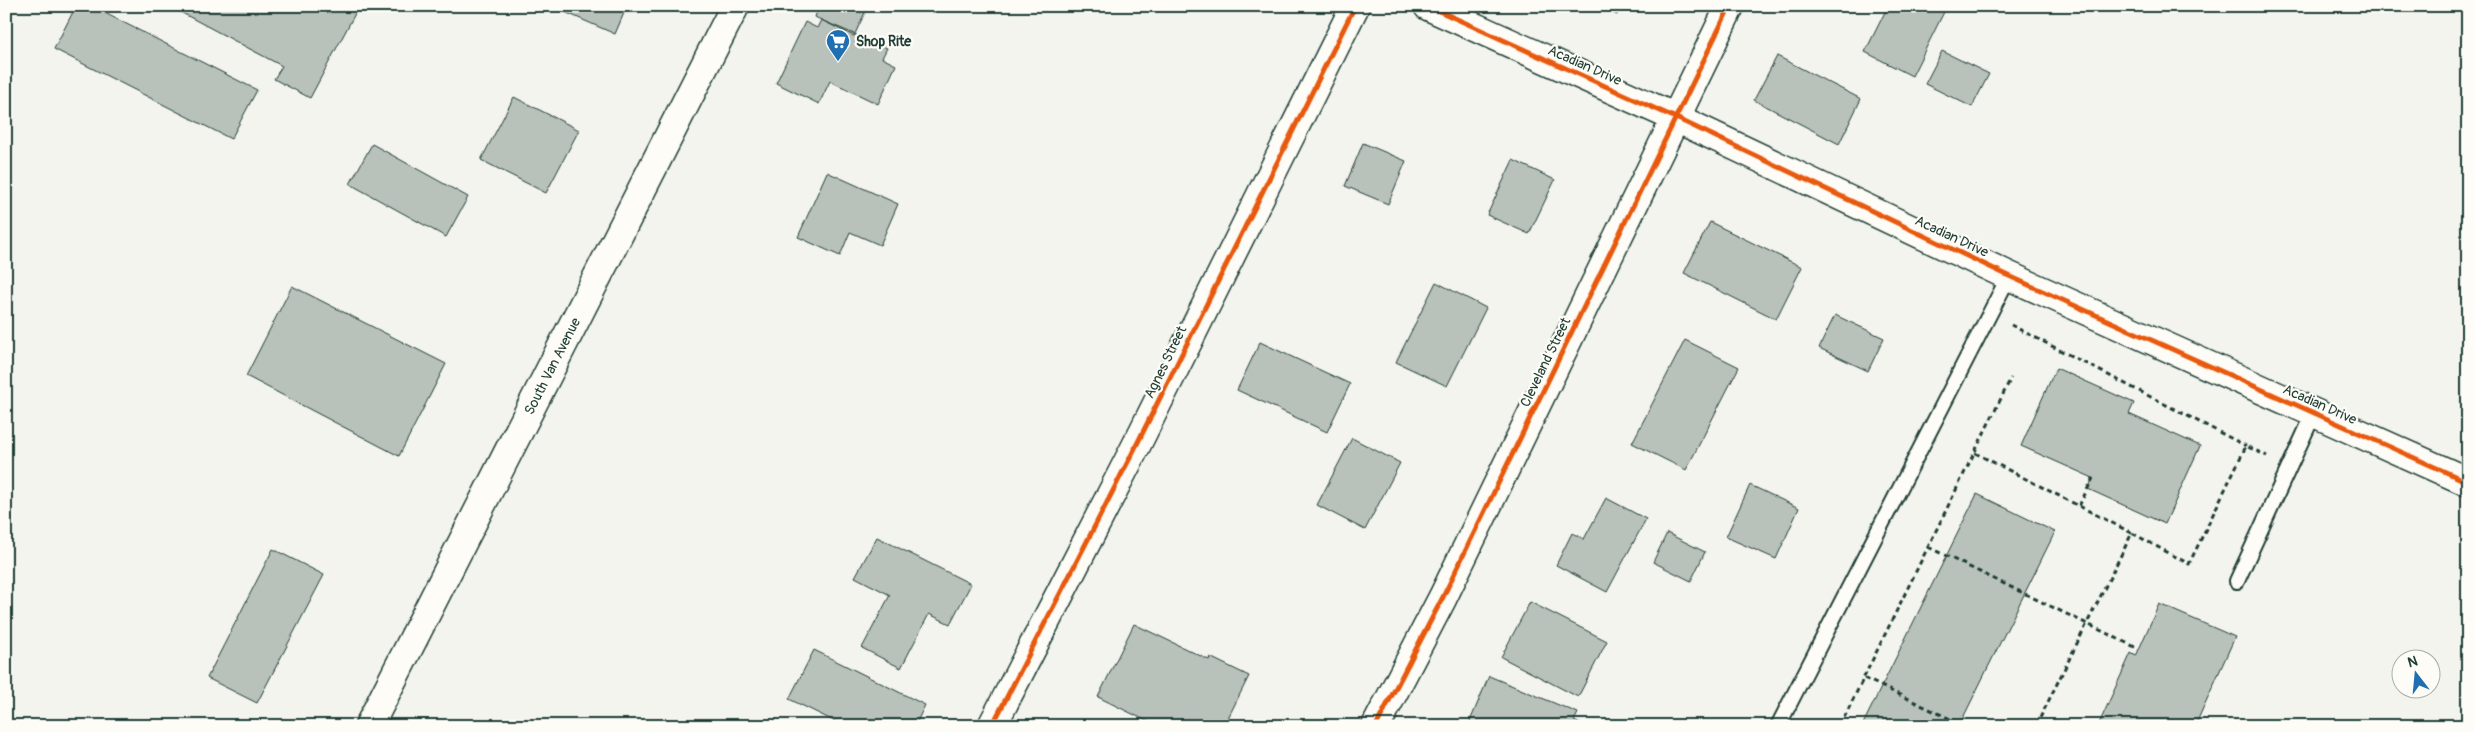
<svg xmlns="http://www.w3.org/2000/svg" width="2474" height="732" viewBox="0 0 2474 732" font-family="Pangolin,sans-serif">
  <rect width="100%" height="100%" fill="#f4f4ef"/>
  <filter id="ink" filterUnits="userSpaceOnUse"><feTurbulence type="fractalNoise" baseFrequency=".02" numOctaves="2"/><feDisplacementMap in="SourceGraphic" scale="10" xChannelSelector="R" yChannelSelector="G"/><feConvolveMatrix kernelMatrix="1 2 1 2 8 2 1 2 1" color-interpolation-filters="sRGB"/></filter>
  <g filter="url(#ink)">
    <path fill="#b9c1bb" stroke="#1f3d34" d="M76,6H91L257,90L231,139L54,49Z
      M169,6H359L310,98L274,79L282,66Z
      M551,6H627L615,34Z
      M819,6H868L854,36L815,17Z
      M1598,6H1621L1617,15Z
      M1888,6H1947L1912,76L1865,52Z
      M821,20L887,48L882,58L896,65L878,104L830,81L819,104L776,83L805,22L817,28Z
      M1942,51L1989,74L1972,107L1925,84Z
      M1777,56L1861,99L1839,144L1754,100Z
      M514,97L579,130L546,193L481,160Z
      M1363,143L1406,161L1388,204L1345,186Z
      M372,144L468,197L446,237L350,184Z
      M1513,160L1555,180L1529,234L1487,215Z
      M827,172L898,204L880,245L850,232L840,256L798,237Z
      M1710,222L1802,267L1776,319L1684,273Z
      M1436,282L1486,308L1447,386L1396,362Z
      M292,286L446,364L399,456L246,376Z
      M1835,315L1884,338L1868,371L1819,348Z
      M1685,340L1739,367L1686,470L1632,443Z
      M1260,342L1350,384L1327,432L1237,390Z
      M2056,368L2134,403L2129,414L2200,446L2165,524L2088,489L2093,478L2021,446Z
      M1352,438L1400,463L1365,530L1317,505Z
      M1750,485L1799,508L1776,559L1726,537Z
      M1977,494L2055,532L1959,726H1862Z
      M1606,498L1646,519L1607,592L1556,565L1572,533L1584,539Z
      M1667,533L1705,552L1691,581L1653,562Z
      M877,537L971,584L950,624L929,614L901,668L862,648L890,595L855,577Z
      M273,549L324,575L257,703L207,678Z
      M1530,602L1607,641L1578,697L1501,657Z
      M2159,604L2235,637L2195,726H2098L2131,653L2136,656Z
      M1134,624L1209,660L1210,657L1249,676L1224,726H1157L1098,697Z
      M814,650L925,705L915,726H844L789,699Z
      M1489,676L1578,713L1574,721L1585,726H1468Z"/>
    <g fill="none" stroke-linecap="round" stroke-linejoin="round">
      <g stroke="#1f3d34" stroke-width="18">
        <path id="lane" d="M2237,581L2314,413
          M1778,726L2009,276"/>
      </g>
      <g stroke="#1f3d34" stroke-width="31">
        <path id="street" d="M1428,6L1676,118L2009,276L2468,482
          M992,726L1135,448L1355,6
          M1376,726L1443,597L1730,6"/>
      </g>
      <g stroke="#1f3d34" stroke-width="31">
        <path id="secondary" d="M369,726L735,6"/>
      </g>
      <path stroke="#1f3d34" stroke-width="3" stroke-dasharray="5 4" stroke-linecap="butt" d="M2011,325L2246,446
        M1975,453L2132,533
        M2079,506L2093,478
        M1928,547L2139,649
        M1864,678L1965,726
        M1840,726L2011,378
        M2036,726L2132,533L2189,564L2246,446L2267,456"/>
      <use href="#lane" stroke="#fdfcf7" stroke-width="14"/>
      <use href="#street" stroke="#fdfcf7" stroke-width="28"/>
      <use href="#secondary" stroke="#fdfcf7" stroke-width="28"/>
      <g stroke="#fdfcf7" stroke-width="8">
        <path id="cycleway" d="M1428,6L1676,118L2009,276L2468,482
          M992,726L1135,448L1355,6
          M1376,726L1443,597L1730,6"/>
      </g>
      <use href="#cycleway" stroke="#e8590c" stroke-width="5"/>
    </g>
  </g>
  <defs>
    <g id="supermarket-pin" transform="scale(1.25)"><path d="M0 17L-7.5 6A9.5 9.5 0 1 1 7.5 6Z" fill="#1f6fb2" stroke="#fdfcf7"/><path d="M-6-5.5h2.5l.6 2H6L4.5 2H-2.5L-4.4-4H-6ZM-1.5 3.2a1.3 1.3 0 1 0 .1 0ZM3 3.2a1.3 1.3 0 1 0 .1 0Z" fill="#fff"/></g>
  </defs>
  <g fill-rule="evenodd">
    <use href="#supermarket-pin" x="838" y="41"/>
  </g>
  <g text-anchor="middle" stroke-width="4.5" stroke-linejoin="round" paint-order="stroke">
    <g font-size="14" font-weight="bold" fill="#1f3d34" stroke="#fdfcf7" text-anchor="start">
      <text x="856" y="46">Shop Rite</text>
    </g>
    <g font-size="14" fill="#1f3d34" stroke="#fdfcf7">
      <text transform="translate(1585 65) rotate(24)" y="5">Acadian Drive</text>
      <text transform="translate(1952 236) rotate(25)" y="5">Acadian Drive</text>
      <text transform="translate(1165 362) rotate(-64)" y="5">Agnes Street</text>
      <text transform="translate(1545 362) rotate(-64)" y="5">Cleveland Street</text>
      <text transform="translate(552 366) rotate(-63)" y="5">South Van Avenue</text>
      <text transform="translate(2320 404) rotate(24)" y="5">Acadian Drive</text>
    </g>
  </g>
  <rect width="2474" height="732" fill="none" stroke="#fdfcf7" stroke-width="25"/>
  <rect x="12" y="12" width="2449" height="707" fill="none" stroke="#1f3d34" stroke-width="2" filter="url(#ink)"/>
  <g transform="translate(2416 674) rotate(344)"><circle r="24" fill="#fdfcf7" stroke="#a4b0a9"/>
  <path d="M0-4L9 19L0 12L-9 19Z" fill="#1f6fb2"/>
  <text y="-8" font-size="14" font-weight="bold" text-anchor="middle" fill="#1f3d34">N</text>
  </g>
</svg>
